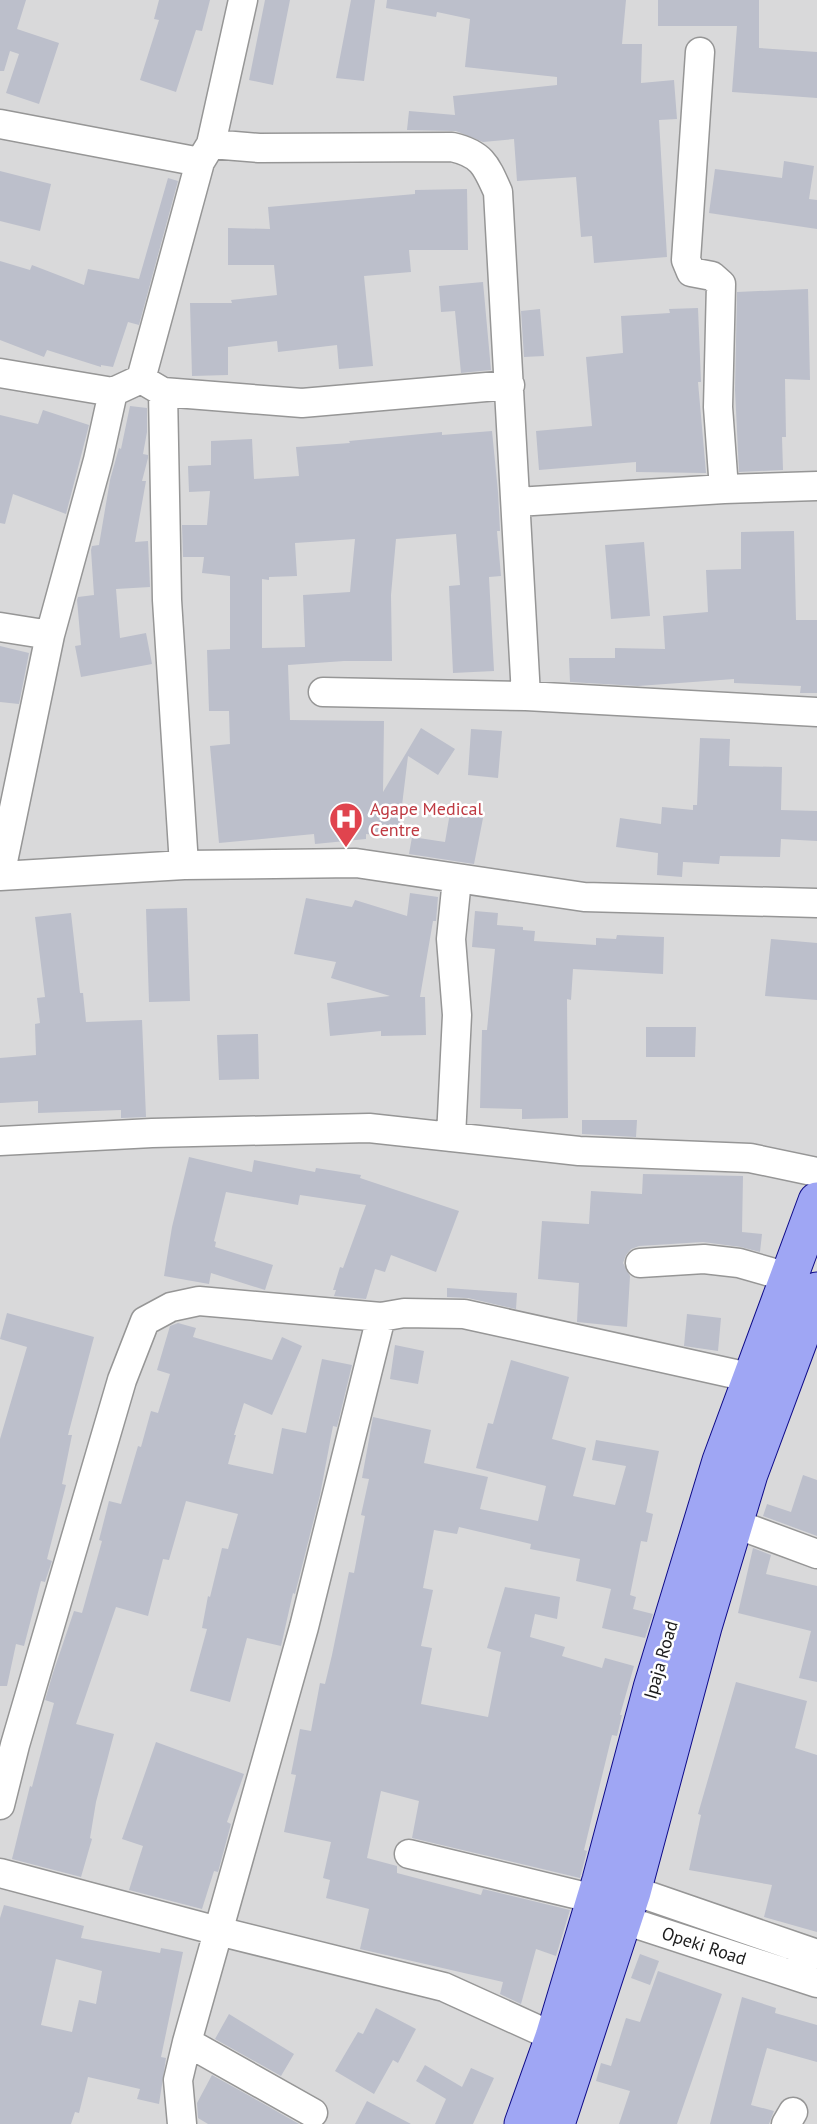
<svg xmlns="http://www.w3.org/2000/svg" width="817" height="2124" viewBox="0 0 817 2124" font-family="'PT Sans',sans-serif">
  <rect width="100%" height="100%" fill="#e2e2ec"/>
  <path fill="#d9d9da" d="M0,0H817V2124H0Z"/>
  <path fill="#bcbfcb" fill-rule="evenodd" d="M0,0H26L17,29L59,43L39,104L6,93L19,54L10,51L4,71H0Z
    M159,0H210L202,31L196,30L176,92L140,80L159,20L154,19Z
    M265,0H290L273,85L249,80Z
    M351,0H375L364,81L336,78Z
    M387,0H626L622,44H642L641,83L674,80L677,119L659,120L667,257L594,263L592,236L581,237L576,177L517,181L514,139L483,142L456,131L407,130L409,111L455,115L453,96L557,85V77L465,67L470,19L437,12L436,17L386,8Z
    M658,0H759V48L817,52V98L732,92L737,26H658Z
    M784,161L814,166L809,199L817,200V229L709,213L715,169L782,178Z
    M0,171L51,184L40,231L0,221Z
    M168,178L178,181L139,325L128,322L113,367L101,365V367L47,350L44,357L0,340V261L30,270L32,265L84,285L88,269L139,279Z
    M467,189L468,250H409L411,272L364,276L373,366L339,369L337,345L278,352L277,341L228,347V375L192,376L190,303H232L231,300L277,295L274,265H228V228L270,229L268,207L415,194V190Z
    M483,282L491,370L461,373L455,311L441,312L439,286Z
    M808,289L810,380L785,379L786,437H782L783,470L739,472L735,390L737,292Z
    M698,308L701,382H698L706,473L636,472V462L539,470L536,431L592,426L586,357L623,353L621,316L670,313L669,309Z
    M540,309L544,356L524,357L521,311Z
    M130,406L147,408V432L143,454L148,455V458L142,481H146L135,542L148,541L150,587L116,589L120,638L146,633L152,664L81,677L75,646L81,645L77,600L78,597L94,595L91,550L92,546L99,545L110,480L119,448L121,449Z
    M43,410L89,425L66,514L13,494L5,524L0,523V415L38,424Z
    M492,431L498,492L500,531H497L501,576L489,577L494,671L453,673L449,586L460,585L456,534L396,539L391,595L392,661H344L288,665L290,720L384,721L383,792L421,728L455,749L438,775L408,756L398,838L366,834V839L315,844L314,834L219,843L210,746L230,744L229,711H209L207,650L230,649V576L202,573L204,557H183L182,525H207L210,491L189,492L188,466L211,465V441L252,439L254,479L299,476L296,447L350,443L349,441L442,432V435ZM355,539L350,592L303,595L305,647L262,648V579L269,580V577L297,576L295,543Z
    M794,531L796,620H817V693H800L801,686L734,683V679L638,686L570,682L569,658H615V648L665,649L663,616L708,612L706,570L741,569V532Z
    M644,542L650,616L611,619L605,545Z
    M0,646L29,653L19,704L0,702Z
    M471,729L502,731L498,778L468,775Z
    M700,738L730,739L729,766L782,767L781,810L817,811V841L781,839L780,857L720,856L719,864L683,862L682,877L657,875L658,853L616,847L620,818L661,824L662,807L693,810V805H697Z
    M451,807L484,813L474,864L409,854L412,837L445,842Z
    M410,893L438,897L436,921H433L420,997H425L426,1035L381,1036V1031L330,1036L327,1003L390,996L331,978L336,962L294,954L306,898L352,907L355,900L407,916Z
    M187,908L190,1001L149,1002L146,909Z
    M475,911L498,913L497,925L523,927V930L535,931L534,941L596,945V938L616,939L617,935L664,937L663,974L573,969L571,1000L567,999L568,1118L522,1119V1109L480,1108L482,1030H487L495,949L472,947Z
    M71,913L80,993H83L86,1022L142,1020L146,1117L121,1118V1110L38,1113V1101L0,1103V1058L36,1055L35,1024L40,1023L37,998L45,997L35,917Z
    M771,939L817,943V1000L765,996Z
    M646,1027H696L695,1057H646Z
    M258,1034L259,1079L219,1080L217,1035Z
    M582,1120H637L636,1137L582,1134Z
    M189,1157L252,1172L254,1160L315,1172L316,1168L361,1175L360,1178L459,1211L436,1272L391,1255L385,1272L375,1269L366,1299L334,1296L336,1290H333L340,1267L343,1268L366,1205L300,1195L298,1205L226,1192L214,1241L216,1242L215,1247L273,1265L265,1290L211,1273L209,1284L164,1276L172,1227Z
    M643,1174L743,1176L742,1232L762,1234L760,1252L741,1247L703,1242L639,1246L631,1249L626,1255L623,1263L630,1276L627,1327L577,1322L579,1283L538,1279L542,1221L589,1224L591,1191L642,1194Z
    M447,1288L517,1293L516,1309L468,1298L447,1297Z
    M7,1313L94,1337L68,1435H72L62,1484L66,1485L47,1559L52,1561L45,1582L41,1581L24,1646L16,1644L7,1686H0V1439L27,1347L0,1339Z
    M687,1314L721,1318L718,1351L684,1346Z
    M178,1323L196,1328L193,1337L272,1360L282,1337L302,1346L272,1415L244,1403L234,1435H236L228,1464L273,1474L282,1428L306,1433L322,1359L352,1365L337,1427L333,1426L320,1495L295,1594L293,1593L281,1646L247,1638L230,1702L190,1691L207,1629L202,1628L208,1596L210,1597L222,1548L228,1549L238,1514L186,1501L169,1560L163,1559L148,1616L116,1607L76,1724L114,1734L96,1802L90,1838L92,1839L81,1877L12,1859L30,1786L32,1787L54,1703L45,1700L53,1673L74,1611L82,1613L102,1541L99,1540L109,1501L121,1504L138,1446L141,1447L151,1411L158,1413L170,1374L157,1370L170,1326Z
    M395,1345L424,1351L418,1384L390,1379Z
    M511,1360L569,1377L552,1439L586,1448L573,1496L615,1505L626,1466L592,1460L596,1440L659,1451L646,1512L653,1514L647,1542L641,1541L630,1595L636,1597L633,1609L653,1614L645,1638L602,1628L611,1589L576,1581L580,1559L530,1549L531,1544L459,1527L457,1534L434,1530L423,1588L433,1590L421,1646L432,1648L421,1704L488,1717L501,1652L487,1648L505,1587L560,1597L557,1619L535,1614L530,1637L565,1647L562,1656L602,1668L605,1658L634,1666L620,1715H622L617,1736L612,1735L584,1850L587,1851L581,1874L580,1878L412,1838L419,1801L381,1791L367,1858L397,1866V1873L481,1895L483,1889L570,1910L556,1956L536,1949L521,2004L500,1994L503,1982L360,1949L369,1909L326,1898L330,1880L323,1878L331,1842L284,1832L296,1775L291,1774L300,1729L311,1731L320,1683L325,1684L332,1655L349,1572L354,1573L365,1516L361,1515L369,1479L362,1478L373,1417L431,1430L424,1463L488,1477L480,1509L538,1521L546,1486L476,1468L488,1423L493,1424Z
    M803,1475L817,1480V1536L763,1516L767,1504L791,1512Z
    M753,1548L771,1555L766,1574L817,1586V1682L799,1678L811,1631L738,1613Z
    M736,1682L807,1701L795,1748L817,1755V1932L764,1917L772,1885L689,1870L701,1815L698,1814Z
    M156,1742L244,1774L227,1822L231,1824L218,1872L214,1871L202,1909L129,1890L143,1846L122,1839Z
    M4,1905L84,1926L81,1938L160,1953L161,1948L183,1952L161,2057L166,2058L159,2104L137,2099L140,2089L88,2077L79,2113L75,2112L71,2124H0V1918ZM56,1959L102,1971L96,2004L79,2000L72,2032L41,2025Z
    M640,1954L659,1961L650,1985L631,1978Z
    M658,1971L722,1994L677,2124H619L630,2091L596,2081L601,2063L611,2066L626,2018L640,2022Z
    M742,1997L776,2008L775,2013L817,2025V2062L767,2048L751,2105L774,2111L769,2124H710Z
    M376,2008L416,2029L398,2063L393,2060L374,2094L335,2071L358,2032L363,2034Z
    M229,2014L294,2054L281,2076L215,2039Z
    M425,2065L462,2087L471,2068L494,2078L473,2124H435L446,2099L416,2081Z
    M212,2075L264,2104L299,2124H208L198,2118L197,2103Z
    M367,2101L411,2124H355Z"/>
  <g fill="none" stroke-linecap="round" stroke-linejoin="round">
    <g stroke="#969696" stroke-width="31">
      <path id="minor" d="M700,52L686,260L691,272L712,276L721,284L718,407L724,489
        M0,124L200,162
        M211,144L259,148L452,147C482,154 486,165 498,192L526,696
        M0,373L113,392
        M141,379L163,392L167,600L184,865
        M163,392L302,403L510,385
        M517,502L724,489L817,486
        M0,627L50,635
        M323,692L526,696L817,712
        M0,876L50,635L98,460L113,392L141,379L200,162L211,144L243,0
        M0,876L184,865L356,863L584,897L817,903
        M451,1137L457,1015L451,939L457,879
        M0,1141L152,1133L369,1128L579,1151L750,1158L817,1172
        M640,1263L704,1259L739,1263L788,1277
        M736,1524L817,1554
        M0,1805L15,1745L122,1380L145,1321L171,1307L199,1301L381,1317L404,1313L464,1314L753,1378
        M409,1854L595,1899
        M0,1873L218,1931L444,1987L554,2037
        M614,1884L817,1954
        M603,1915L624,1920L817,1983
        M187,2042L313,2113
        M182,2124L178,2080L187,2042L304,1627L381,1317
        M786,2124L793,2112"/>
    </g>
    <g stroke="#0e0b88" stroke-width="39">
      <path id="major" d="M523,2124L554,2037L601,1880L652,1688L721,1461L817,1201
        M556,2124L632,1892L703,1627L749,1474L817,1291"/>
    </g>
    <use href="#minor" stroke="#fff" stroke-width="28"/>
    <use href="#major" stroke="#9fa6f4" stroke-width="37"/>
  </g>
  <defs>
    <g id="hospital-pin" transform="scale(1.75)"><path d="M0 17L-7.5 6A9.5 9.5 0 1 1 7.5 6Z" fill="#e0444e" stroke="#fff"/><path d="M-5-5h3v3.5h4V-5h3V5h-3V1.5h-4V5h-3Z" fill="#fff"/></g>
  </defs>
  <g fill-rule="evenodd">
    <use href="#hospital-pin" x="346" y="819"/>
  </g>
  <g text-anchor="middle" stroke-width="5" stroke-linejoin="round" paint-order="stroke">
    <g font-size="18" fill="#be3a42" stroke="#fff" text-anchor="start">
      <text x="370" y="815">Agape Medical<tspan x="370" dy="21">Centre</tspan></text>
    </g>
    <g font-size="18" fill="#1c1c1c" stroke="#fff">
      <text transform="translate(661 1660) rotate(-74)" y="6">Ipaja Road</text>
      <text transform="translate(704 1946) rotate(18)" y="6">Opeki Road</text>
    </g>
  </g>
</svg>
